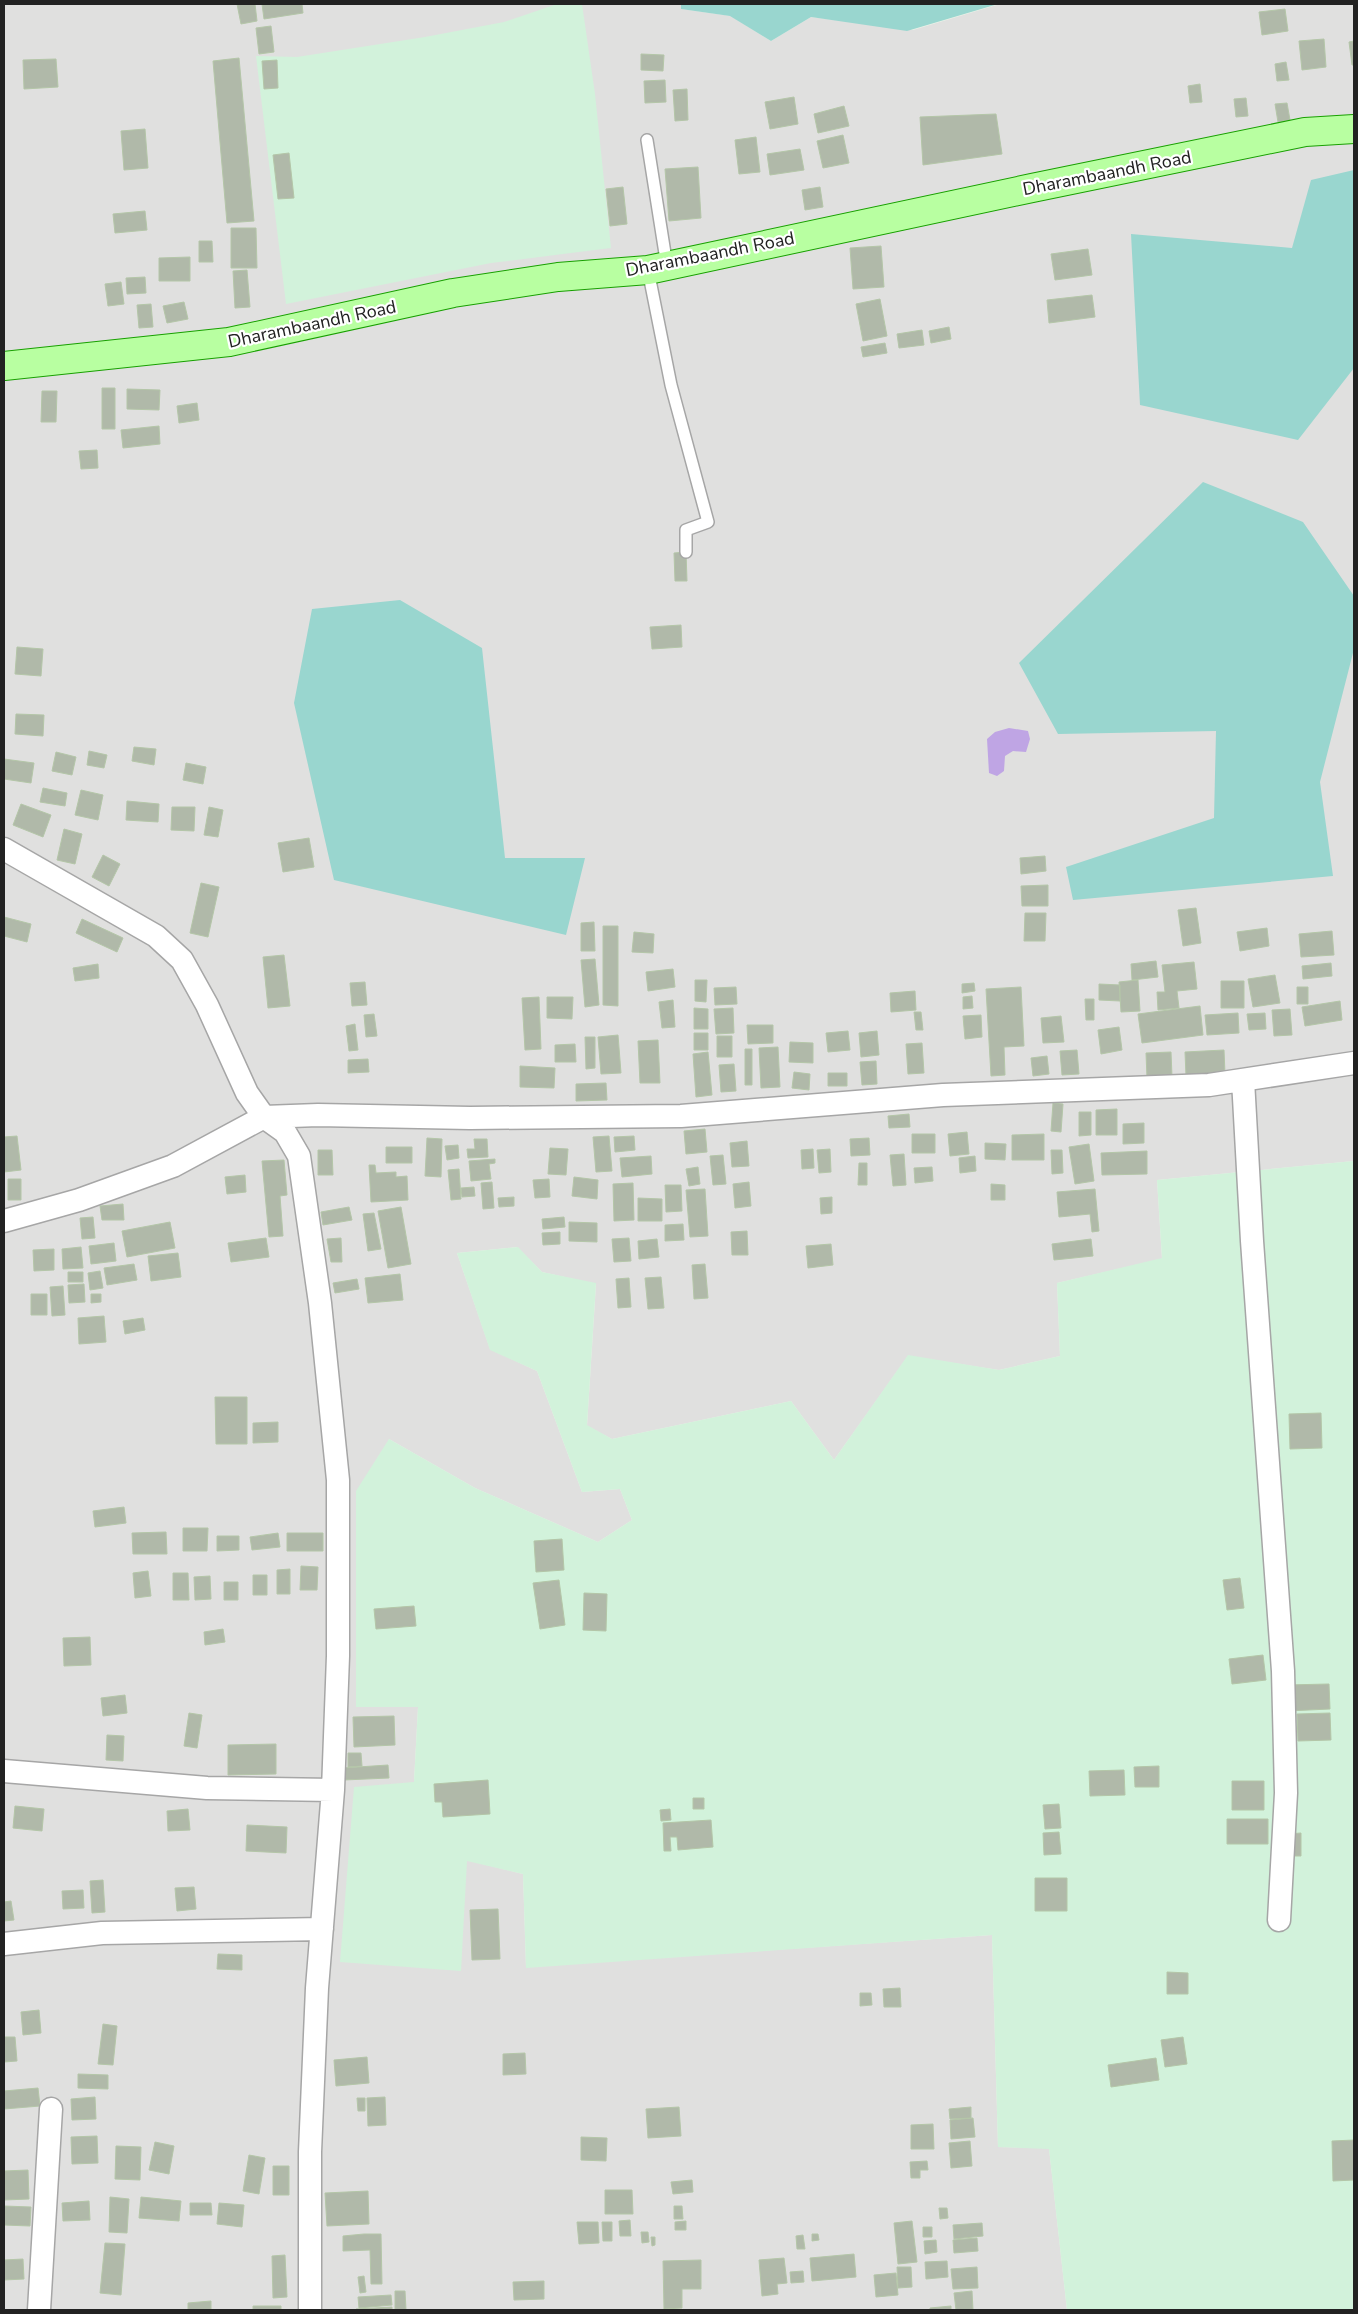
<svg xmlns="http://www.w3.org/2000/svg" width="1358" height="2314" viewBox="0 0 1358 2314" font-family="'Nunito Sans',sans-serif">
  <rect width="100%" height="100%" fill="#eaf3e8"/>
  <path fill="#e0e0df" d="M4,4H681V9L731,16L771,41L811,17L913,30L1000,4H1354V1161L1157,1180L1162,1259L1057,1283L1060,1356L999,1370L908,1356L834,1460L791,1401L612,1439L587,1426L596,1284L542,1272L517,1247L457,1253L490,1349L537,1371L582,1492L620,1489L632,1520L598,1542L475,1488L389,1439L356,1707H418L414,1782L467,1860L523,1874L526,1967L992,1935L998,2147L1049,2148L1067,2310H4Z"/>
  <path fill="#d2f2db" d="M557,4H582L595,94L611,248L491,263L286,304L256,56L297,57L425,37L504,22Z
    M1354,1161V2310H1067L1049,2149L998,2147L992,1935L526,1968L523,1874L467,1861L461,1971L340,1962L354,1787L414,1782L418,1707H356V1491L389,1439L475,1488L598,1542L632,1520L620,1489L582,1492L537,1371L490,1350L457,1253L518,1247L542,1272L596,1283L587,1425L612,1439L791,1401L834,1460L908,1355L999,1370L1060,1356L1057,1283L1162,1258L1157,1180Z"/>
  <path fill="#99d6cf" d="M681,4H998L907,31L811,17L771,41L730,16L681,9Z
    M1354,170V368L1298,440L1140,405L1131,234L1292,248L1311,180Z
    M1203,482L1303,522L1354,596V649L1320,782L1333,876L1073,900L1066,867L1214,818L1216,731L1058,734L1019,663Z
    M400,600L482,648L505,858H585L566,935L334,880L294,703L312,609Z"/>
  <path fill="#bfa5e4" d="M1009,728L1028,731L1030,739L1026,752L1013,751L1005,756L1004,771L997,776L989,773L987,739L995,732Z"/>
  <path fill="#b0b9a9" stroke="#b4c6a8" d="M237,4H255L257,21L241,24Z
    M262,4H302L303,13L264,19Z
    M1285,9L1288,31L1262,35L1259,12Z
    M271,26L274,52L259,54L256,28Z
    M1324,39L1326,67L1302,70L1299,41Z
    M1354,41V65H1352L1349,42Z
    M641,54L664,55L663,71L641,70Z
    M239,58L254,221L227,223L213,61Z
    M56,59L58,87L24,89L23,60Z
    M277,60L278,88L264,89L262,61Z
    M1286,62L1289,80L1277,81L1275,64Z
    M665,80L666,102L645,103L644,81Z
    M1200,84L1202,102L1190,103L1188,86Z
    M687,89L688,120L675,121L673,90Z
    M794,97L798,124L770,129L765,102Z
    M1246,98L1248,116L1236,117L1234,99Z
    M1287,103L1290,120L1278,122L1275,104Z
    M844,106L849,126L818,133L814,114Z
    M996,114L1002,154L923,165L920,117Z
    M145,129L148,168L124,170L121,131Z
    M843,135L849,163L823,168L817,141Z
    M756,137L760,172L739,174L735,140Z
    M800,149L804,170L770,175L767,154Z
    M289,153L294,198L278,199L273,155Z
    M698,167L701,218L669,221L665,169Z
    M623,187L627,224L610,226L606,189Z
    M820,187L823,207L805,210L802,190Z
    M145,211L147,230L115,233L113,214Z
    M231,228H256L257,268H231Z
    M199,241H212L213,262H199Z
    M881,246L884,287L853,289L850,248Z
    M1088,249L1092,275L1055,280L1051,254Z
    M190,257V281H159V258Z
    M247,270L250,307L235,308L233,271Z
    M145,277L146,293L127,294L126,278Z
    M121,282L124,304L108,306L105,284Z
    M1092,295L1095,317L1049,323L1047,300Z
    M880,299L887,336L863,341L856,304Z
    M184,302L188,319L167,323L163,306Z
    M151,304L153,327L139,328L137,305Z
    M949,327L951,339L931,343L929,331Z
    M922,330L924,345L899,348L897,334Z
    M885,343L887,353L863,357L861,347Z
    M102,388H115V429H102Z
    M127,389L160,390L159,410L127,409Z
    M42,391H57L56,422H41Z
    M197,403L199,420L179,423L177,406Z
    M159,426L160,444L123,448L121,430Z
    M97,450L98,468L81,469L79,451Z
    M686,552L687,581H675L674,553Z
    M681,625L682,647L652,649L650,627Z
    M17,647L43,649L41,676L15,674Z
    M16,714L44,715L43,736L15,734Z
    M134,747L156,749L154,765L132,761Z
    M89,751L107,755L104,768L87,765Z
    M56,752L76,757L72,775L52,771Z
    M4,759L34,763L31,783L4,779Z
    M186,763L206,767L203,784L183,780Z
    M43,788L67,793L65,806L40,802Z
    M81,790L103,795L98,820L75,815Z
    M127,801L159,804L158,822L126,820Z
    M21,804L51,815L43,837L13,825Z
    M172,807H195L194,831L171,830Z
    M209,807L223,810L218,837L204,835Z
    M64,829L82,834L75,864L57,860Z
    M309,838L314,867L283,872L278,843Z
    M103,855L120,864L109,886L92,877Z
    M1045,856L1046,871L1021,874L1020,858Z
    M201,883L219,887L208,937L190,933Z
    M1048,885V906H1022L1021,886Z
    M1196,908L1201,943L1183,946L1178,910Z
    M1025,913H1046L1045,941H1024Z
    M4,917L31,924L27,942L4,936Z
    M82,919L123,938L117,952L76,933Z
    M594,922L595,951H581V923Z
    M603,926H618V1006L603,1005Z
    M1267,928L1269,946L1240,951L1237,932Z
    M1332,931L1334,955L1301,957L1299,934Z
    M634,932L654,934L653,953L632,952Z
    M284,955L290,1006L268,1008L263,957Z
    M595,959L599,1005L585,1007L581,960Z
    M1156,961L1158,977L1132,980L1131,964Z
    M1194,962L1197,989L1177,991L1179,1008L1158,1010L1157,992H1165L1162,965Z
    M1331,963L1332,976L1303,979L1302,966Z
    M98,964L99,978L75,981L73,968Z
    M673,969L675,987L648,991L646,972Z
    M1275,975L1280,1003L1253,1007L1248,979Z
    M695,980H707L706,1002L695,1001Z
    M1138,980L1140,1011L1121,1012L1119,982Z
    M1221,981H1244V1008H1221Z
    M365,982L367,1005L352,1006L350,983Z
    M974,983L975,991L962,993V984Z
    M1099,984L1120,985V1001L1099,1000Z
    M736,987L737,1004L715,1005L714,988Z
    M1021,987L1024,1046L1004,1047L1005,1075L991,1076L986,989Z
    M1297,987H1308V1004H1297Z
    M915,991L916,1010L891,1012L890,993Z
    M972,996L973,1008L963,1009V997Z
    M539,997L541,1049L525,1050L522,998Z
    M547,997H573L572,1019L547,1018Z
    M1085,999H1094V1020H1086Z
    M673,1000L675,1027L662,1028L659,1002Z
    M1340,1001L1342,1020L1305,1026L1302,1007Z
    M1200,1006L1203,1035L1142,1043L1138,1014Z
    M694,1008L708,1009V1029H694Z
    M733,1008L734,1033L716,1034L714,1009Z
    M1290,1009L1292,1035L1274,1036L1272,1010Z
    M914,1012H921L923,1030H916Z
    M1238,1013L1239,1033L1207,1035L1205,1015Z
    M1265,1013L1266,1029L1249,1030L1247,1014Z
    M374,1014L377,1036L366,1037L364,1015Z
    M981,1015L982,1037L965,1039L963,1016Z
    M1061,1016L1064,1042L1043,1043L1041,1018Z
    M355,1024L358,1050L349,1051L346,1026Z
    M747,1025H773V1043L748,1044Z
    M1119,1027L1122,1050L1101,1054L1098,1030Z
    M848,1031L850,1050L828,1052L826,1033Z
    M877,1031L879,1055L861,1057L859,1033Z
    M694,1033H708V1050H694Z
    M618,1035L621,1073L601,1074L598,1037Z
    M717,1036H732V1057H717Z
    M585,1037H595V1068L586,1069Z
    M658,1040L660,1083H640L638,1041Z
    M790,1042L813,1043V1063L789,1062Z
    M922,1043L924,1073L908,1074L906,1044Z
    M575,1044L576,1062H555V1045Z
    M778,1047L780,1087L761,1088L759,1048Z
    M745,1049H752V1085H745Z
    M1077,1050L1079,1074L1062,1075L1060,1051Z
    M1224,1050L1225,1074L1186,1076L1185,1052Z
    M708,1052L712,1095L696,1097L693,1054Z
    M1171,1052L1172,1077L1147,1078L1146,1053Z
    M1047,1056L1049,1074L1033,1076L1031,1058Z
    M368,1059L369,1072L348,1073V1060Z
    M876,1061L877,1084L862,1085L860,1062Z
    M734,1064L736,1091L721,1092L719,1065Z
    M520,1066L555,1068L554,1088L520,1087Z
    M794,1072L810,1074L809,1090L792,1088Z
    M828,1073H847V1086H828Z
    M606,1083L607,1100L576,1101V1084Z
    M1053,1103L1063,1104L1061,1132L1051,1131Z
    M1117,1109V1135H1096V1110Z
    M1079,1112H1091V1135L1079,1136Z
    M909,1114L910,1127L889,1128L888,1116Z
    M1144,1123V1143L1123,1144V1124Z
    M705,1129L707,1152L686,1154L684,1131Z
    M967,1132L969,1154L950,1156L948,1134Z
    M912,1134H935V1153H912Z
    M1044,1134V1160H1012V1135Z
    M17,1136L21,1170L4,1172V1137Z
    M609,1136L612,1171L596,1172L593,1137Z
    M634,1136L635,1150L615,1152L614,1137Z
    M427,1138L442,1139L441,1177L425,1176Z
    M869,1138L870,1155L851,1156L850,1139Z
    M474,1139H487L488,1157L468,1158L467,1149H475Z
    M747,1141L749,1166L732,1167L730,1143Z
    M985,1143L1006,1144L1005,1160L985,1159Z
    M1089,1144L1094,1181L1075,1184L1069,1147Z
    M458,1145L459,1158L447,1160L445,1146Z
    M386,1147H412V1163H386Z
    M550,1148L568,1149L566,1175L548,1174Z
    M813,1149L814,1168L802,1169L801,1150Z
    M830,1149L831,1172L819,1173L817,1150Z
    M318,1150H332L333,1175H318Z
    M1051,1150H1062L1063,1173L1052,1174Z
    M1147,1151V1174L1102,1175L1101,1153Z
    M904,1154L906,1185L893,1186L890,1155Z
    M723,1155L726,1184L713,1185L710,1156Z
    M651,1156L652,1174L622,1177L620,1158Z
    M975,1156L976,1171L960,1173L959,1158Z
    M495,1159V1163L489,1164L491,1179L471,1181L469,1161Z
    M284,1160L287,1195L280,1196L283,1236L269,1237L262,1161Z
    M859,1163H867V1185H858Z
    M369,1165H375L376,1173L396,1172V1177L407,1176L408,1200L371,1202Z
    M698,1167L700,1184L689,1186L686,1169Z
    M932,1167L933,1181L915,1183L914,1168Z
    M459,1169L461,1199L451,1200L448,1170Z
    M245,1175L246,1192L227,1194L225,1177Z
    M574,1177L598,1180L597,1199L572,1196Z
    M8,1179H21V1200H8Z
    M549,1179L550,1197L535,1198L533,1180Z
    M492,1182L494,1208L483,1209L481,1183Z
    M749,1182L751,1206L735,1208L733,1184Z
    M633,1183L634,1220L614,1221L613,1184Z
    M991,1184L1005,1185V1200H991Z
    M665,1185H681L682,1211L666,1212Z
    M474,1187L475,1196L462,1197L461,1188Z
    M705,1189L708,1236L690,1237L686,1190Z
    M1095,1189L1099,1231L1092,1232L1090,1214L1059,1217L1057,1192Z
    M514,1197V1206L499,1207L498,1198Z
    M832,1197V1213L821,1214L820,1198Z
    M638,1198L662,1199V1221H638Z
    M123,1204L124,1220H102L100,1206Z
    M349,1207L352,1220L323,1225L321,1212Z
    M401,1207L411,1264L388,1268L378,1211Z
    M374,1213L381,1249L368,1251L363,1214Z
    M93,1217L95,1238L82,1239L80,1218Z
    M564,1217L565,1227L543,1229L542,1219Z
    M170,1222L175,1248L127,1257L122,1231Z
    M569,1222L597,1223V1242L569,1241Z
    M683,1224L684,1240L665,1241V1225Z
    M747,1231L748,1255H732L731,1232Z
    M560,1232V1244L543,1245L542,1233Z
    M266,1238L269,1257L231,1262L228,1243Z
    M341,1238L342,1262H331L327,1239Z
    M629,1238L631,1261L614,1262L612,1239Z
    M657,1239L659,1257L639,1259L638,1241Z
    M1091,1239L1093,1256L1054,1260L1052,1244Z
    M114,1243L116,1261L91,1264L89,1246Z
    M831,1244L833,1265L808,1268L806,1246Z
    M81,1247L83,1268L63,1269L62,1249Z
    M54,1249V1270L34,1271L33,1250Z
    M178,1253L181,1277L151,1281L148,1256Z
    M134,1264L137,1280L107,1285L104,1268Z
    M705,1264L708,1298L694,1299L692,1265Z
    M100,1271L103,1288L90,1290L88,1273Z
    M68,1272H83V1282H68Z
    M400,1274L403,1300L368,1303L365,1278Z
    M661,1277L664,1308L648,1309L645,1278Z
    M629,1278L631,1307L618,1308L616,1279Z
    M357,1279L359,1289L335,1293L333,1283Z
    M84,1284L85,1302L69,1303L68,1285Z
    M63,1286L65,1315L52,1316L50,1287Z
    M31,1294H47V1315H31Z
    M91,1294H101V1302L91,1303Z
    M104,1316L106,1342L79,1344L78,1318Z
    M143,1318L145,1330L125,1334L123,1321Z
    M215,1397H247V1444H216Z
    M1321,1413L1322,1448L1290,1449L1289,1414Z
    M278,1422V1442L253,1443V1423Z
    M124,1507L126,1523L95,1527L93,1511Z
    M183,1528H208L207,1551H183Z
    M166,1532L167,1554H133L132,1533Z
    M278,1533L280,1547L252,1550L250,1537Z
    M287,1533H323V1551H287Z
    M217,1536H239V1550L217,1551Z
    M562,1539L564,1570L536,1572L534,1541Z
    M301,1566L318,1567L317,1590H300Z
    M290,1569V1594H277V1570Z
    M148,1571L151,1596L135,1598L133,1573Z
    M173,1573H188L189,1600H173Z
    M253,1575H267V1595H253Z
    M210,1576L211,1599L195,1600L194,1577Z
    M1240,1578L1244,1608L1227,1610L1223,1580Z
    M559,1580L565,1625L540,1629L533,1583Z
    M224,1582H238V1600H224Z
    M584,1593L607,1594L606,1631L583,1630Z
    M414,1606L416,1626L376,1629L374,1609Z
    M223,1629L225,1642L205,1645L204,1632Z
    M90,1637L91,1665L64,1666L63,1638Z
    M1263,1655L1266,1680L1232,1684L1229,1659Z
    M1329,1684L1330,1709L1287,1711L1286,1685Z
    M125,1695L127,1713L103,1716L101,1698Z
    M189,1713L202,1715L197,1748L184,1746Z
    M1330,1713L1331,1740L1298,1741L1297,1714Z
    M394,1716L395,1745L354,1747L353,1717Z
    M107,1735L124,1736L123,1761L106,1760Z
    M276,1744V1774L228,1775V1745Z
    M348,1753H361L362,1766L348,1767Z
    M388,1765L389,1778L344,1780L343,1768Z
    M1159,1766V1787H1135L1134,1767Z
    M1124,1770L1125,1795L1090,1796L1089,1771Z
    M488,1780L490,1814L443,1817L442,1802H435L434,1784Z
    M1232,1781H1264V1810H1232Z
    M693,1798H704V1809H693Z
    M1059,1804L1061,1828L1045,1829L1043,1805Z
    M15,1806L44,1809L42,1831L13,1828Z
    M188,1809L190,1830L168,1831L167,1811Z
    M670,1809L671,1820L661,1821L660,1810Z
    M1227,1819H1268V1844H1227Z
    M711,1820L713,1847L678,1850L677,1837H670L671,1851H664L663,1823Z
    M247,1825L287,1827L286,1853L246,1851Z
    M1059,1832L1061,1854L1044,1855L1043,1833Z
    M1301,1833V1856H1288L1287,1834Z
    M1035,1878H1067V1911H1035Z
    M103,1880L105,1912L92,1913L90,1881Z
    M194,1887L196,1909L177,1911L175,1888Z
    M83,1890L84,1908L63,1909L62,1891Z
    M11,1901L14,1920L4,1921V1902Z
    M498,1909L500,1959L472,1960L470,1910Z
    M218,1954L242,1955V1970L217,1969Z
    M1167,1972L1188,1973V1994H1167Z
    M900,1988L901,2007H884L883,1989Z
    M860,1993H871L872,2005L860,2006Z
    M39,2010L41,2033L23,2035L21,2012Z
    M103,2024L117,2026L113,2065L98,2064Z
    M4,2037H15L17,2061L4,2062Z
    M1183,2037L1187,2064L1165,2067L1161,2040Z
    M525,2053L526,2074L503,2075V2054Z
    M367,2057L369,2083L336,2086L334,2060Z
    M1156,2058L1159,2080L1111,2087L1108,2065Z
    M78,2074L108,2075V2089L78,2088Z
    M38,2088L40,2106L4,2109V2091Z
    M95,2097L96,2119L72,2120L71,2099Z
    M385,2097L386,2125L368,2126L367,2098Z
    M357,2098H365V2111H358Z
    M679,2107L681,2136L648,2138L646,2109Z
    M971,2107V2118L950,2119L949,2109Z
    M973,2118L975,2137L951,2139L950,2120Z
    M933,2124L934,2149H911V2125Z
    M97,2136L98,2163L72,2164L71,2137Z
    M581,2137L607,2138L606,2161L581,2160Z
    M1354,2140V2180L1333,2181L1332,2141Z
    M970,2141L972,2166L951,2168L949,2143Z
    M155,2142L174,2146L169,2174L149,2170Z
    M116,2146L141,2147L140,2180L115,2179Z
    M249,2155L265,2158L259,2194L243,2191Z
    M927,2161L928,2170H920V2178H911L910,2162Z
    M273,2166H289V2195H273Z
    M28,2170L29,2199L4,2200V2171Z
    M692,2180L693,2192L673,2194L671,2182Z
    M605,2190H632L633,2214H605Z
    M368,2191L369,2224L327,2226L325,2193Z
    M110,2197L129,2199L127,2233L109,2232Z
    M141,2197L181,2201L179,2221L139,2218Z
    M89,2201L90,2220L63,2221L62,2203Z
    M190,2203H211L212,2215H190Z
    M219,2203L244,2205L242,2227L217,2224Z
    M4,2206L31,2207L30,2226L4,2225Z
    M674,2206H682L683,2219H674Z
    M939,2208H947L948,2218L940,2219Z
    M630,2220L631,2236H620L619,2221Z
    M686,2221V2230H675V2222Z
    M912,2221L917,2262L898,2264L894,2223Z
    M577,2222H598L599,2243L579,2244Z
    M602,2222H612V2241H603Z
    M982,2223L983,2236L954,2239L953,2225Z
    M923,2227H932V2237H923Z
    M641,2232H648L649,2242L642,2243Z
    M364,2234H381L382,2284H371L370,2250L343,2251V2236Z
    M812,2234H818L819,2240L812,2241Z
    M803,2235L805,2249H797L796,2236Z
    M651,2237H655V2245L652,2246Z
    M977,2238L978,2251L954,2253L953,2240Z
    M936,2240L937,2252L925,2254L924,2241Z
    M105,2243L125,2244L121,2295L100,2293Z
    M854,2254L856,2277L812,2281L810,2258Z
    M285,2255L287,2297L273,2298L272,2256Z
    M784,2258L787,2283L777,2284L778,2294L762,2296L759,2260Z
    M23,2259L24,2279L4,2280V2260Z
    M701,2260V2289H682V2308L664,2309L663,2261Z
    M947,2261L948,2277L926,2279L925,2262Z
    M897,2267H911L912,2287L898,2288Z
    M977,2267L978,2288L953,2289L951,2269Z
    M803,2271L804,2282L791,2283L790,2272Z
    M896,2273L898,2295L876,2297L874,2275Z
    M364,2276L366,2292L360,2293L358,2277Z
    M544,2281V2299L514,2300L513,2282Z
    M395,2291H405L406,2310H395Z
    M972,2291L973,2310H956L954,2293Z
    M391,2295L392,2305L359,2308L358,2297Z
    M211,2301V2310H188V2303Z
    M253,2306H281V2310H253Z
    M951,2306V2310H930V2308Z
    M392,2307V2310H356V2309Z"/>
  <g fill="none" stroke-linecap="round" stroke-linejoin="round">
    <g stroke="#a6a6a6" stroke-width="14">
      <path id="lane" d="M647,140L667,266
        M648,270L671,385L708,522L686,530V552"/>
    </g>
    <g stroke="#a6a6a6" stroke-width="25">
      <path id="street" d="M4,849L156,936L182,960L207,1005L247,1093L264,1117L285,1132L299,1156L320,1303L338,1480V1656L333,1790L317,1988L310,2152V2310
        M1243,1080L1252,1241L1283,1671L1286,1793L1279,1920
        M4,1221L79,1200L173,1166L264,1117L318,1115L470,1118L681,1116L943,1095L1209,1085L1354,1063
        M4,1771L207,1788L333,1790
        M4,1944L102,1933L322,1929
        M39,2310L51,2109"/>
    </g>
    <g stroke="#18a000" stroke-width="30">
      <path id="primary" d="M4,366L229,342L453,293L558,277L648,270L1032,188L1305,132L1354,129"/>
    </g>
    <use href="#lane" stroke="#fff" stroke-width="11"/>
    <use href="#street" stroke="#fff" stroke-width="22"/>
    <use href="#primary" stroke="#b8ffa1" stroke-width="28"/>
  </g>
  <g text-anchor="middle" stroke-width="4.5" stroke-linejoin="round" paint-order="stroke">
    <g font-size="18" fill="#222" stroke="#fff">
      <text transform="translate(1107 173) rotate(-11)" y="6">Dharambaandh Road</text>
      <text transform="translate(710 254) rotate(-11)" y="6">Dharambaandh Road</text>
      <text transform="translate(312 324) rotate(-12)" y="6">Dharambaandh Road</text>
    </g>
  </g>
  <rect width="1358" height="2314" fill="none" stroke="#222222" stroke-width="10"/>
</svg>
